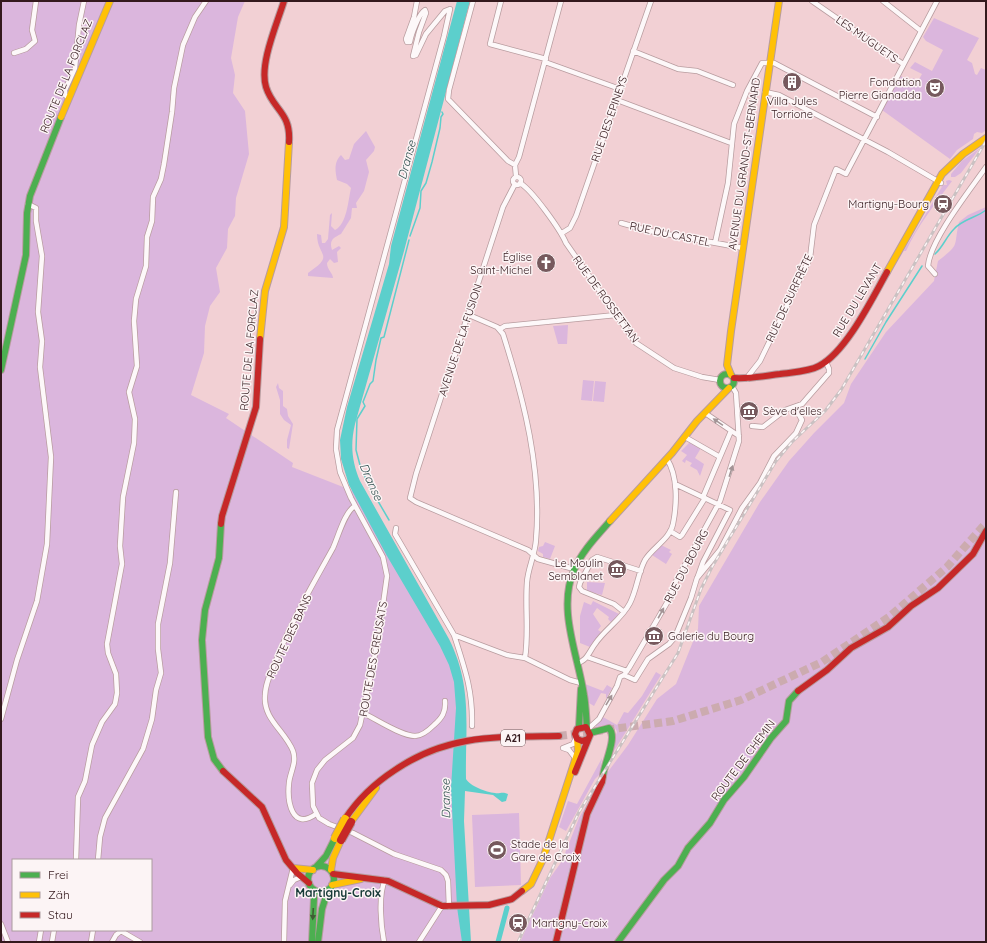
<svg xmlns="http://www.w3.org/2000/svg" width="987" height="943" viewBox="0 0 987 943" font-family="Quicksand,sans-serif">
  <rect width="100%" height="100%" fill="#f2d0d4"/>
  <path fill="#dbb6dd" fill-rule="evenodd" d="M1,1H245L238,17L231,58L235,75L233,93L245,111L249,154L236,198L235,216L228,229L227,248L216,268L220,292L210,306L205,326L204,353L191,395L229,414L226,418L293,463L292,467L361,494L449,652L457,681L464,942H1ZM13,860H151V930H13Z
    M934,18L979,38L967,60L972,63L975,74L977,75L981,68L986,70L985,131L982,133L977,132L974,134L973,139L957,150L950,159L882,110L901,76L911,82L913,78L918,81L922,74L910,68L915,62L932,71L943,50L926,41L923,37Z
    M366,131L375,147L374,151L366,160L369,172L364,191L356,203L357,208H352L351,218L341,234C333,238 329,240 332,250L339,246L341,248L337,252L338,262L334,263L330,259L327,263C327,270 333,273 333,278L308,276V273C336,254 317,257 317,234L321,235L322,243H325L328,239L330,215L332,213L331,226L335,230C347,224 348,201 351,188L347,184L337,180C335,170 334,162 341,155L345,160L349,159L354,144Z
    M980,148L961,173L955,177H951V174L962,161Z
    M949,180L952,181C935,204 918,225 906,251H904L897,262L943,185H947L946,181Z
    M986,207V942H520L550,878L562,861L579,818L598,785L628,745L657,699L676,684L698,629L699,606L760,502L789,461L814,433L844,403L851,384L886,332L934,281L938,261C961,243 953,248 959,222L968,215Z
    M568,325L567,344H558L553,326Z
    M583,380L594,381L592,401L581,400Z
    M595,381L606,382L604,402L593,401Z
    M278,383L279,388L283,391V406L287,409L288,416L293,424L289,449L287,448V440L291,425L284,420L280,414V400L276,387Z
    M690,442L701,448L695,458L704,464L700,476L697,470L690,466L692,463L686,460L685,463L682,461L687,455L681,451Z
    M545,542L555,546L550,559L543,557V554L538,551L539,547L543,546Z
    M661,545L671,550L669,552L672,554L666,564L652,555Z
    M587,582L605,583L602,595L587,591Z
    M593,601L619,614L611,622L608,619L609,617L597,608L593,614L601,626L598,630L601,632L590,647L580,643V616L584,602L591,605Z
    M656,672L661,675L606,764L617,732C614,722 604,725 596,727V725L603,717L617,725L624,712L628,713L642,696Z
    M585,684L603,691L607,685L612,688L606,699V694L601,693L594,706L589,703Z
    M602,758L600,774L595,779L566,831L559,827L568,801L577,804Z
    M519,813L521,885L475,887L472,815Z"/>
  <path fill="#5ccfcc" d="M457,1H470L404,251L355,424C350,445 352,462 360,481L449,639C473,687 465,728 466,779C470,786 486,792 495,793C500,794 502,791 508,794L506,801L502,802L493,795L465,791L464,821L471,942H462L457,907L451,788L456,708L454,682L449,665L440,646L387,556L349,485L341,459L340,440L347,407L389,264L391,246Z"/>
  <g fill="none" stroke-linecap="round" stroke-linejoin="round">
    <path stroke="#5ccfcc" stroke-width="1.5" d="M410,236L420,208L421,191L426,183L432,162L440,128L441,117L443,114L442,112
      M935,254C943,247 946,237 954,229C963,219 976,218 986,210
      M865,359L886,322L922,266
      M389,520L368,484L360,465L356,450L357,419L365,406L363,402L370,384L373,381L376,360L381,338L384,337L409,240"/>
    <path stroke="#5ccfcc" stroke-width="5" d="M498,942L507,908"/>
    <path stroke="#ccabaf" stroke-width="8" stroke-dasharray="8 4" stroke-linecap="butt" d="M559,736L673,721L741,700L822,662L889,617L947,567L986,523"/>
    <g stroke="#b89c9f" stroke-width="6">
      <path id="street" d="M417,1L414,17L406,39L407,42H410C411,35 419,13 425,10L426,13L419,32L413,56L416,55L426,34L445,11L450,9
        M473,1L449,90L448,99L508,161L515,165
        M501,1L490,44L546,59
        M812,1L903,64
        M883,1L921,31
        M633,51L678,69L697,71L733,85
        M14,53L26,49L35,41L32,30L36,1
        M545,62L620,89
        M765,92L779,95L888,152L941,183
        M69,98L65,95V90L75,68L79,25L84,1
        M617,100L731,143
        M516,176L515,165L519,157L561,1
        M513 181a4 4 0 1 1 8 0a4 4 0 1 1-8 0Z
        M520,183C532,190 560,229 566,243L636,343L674,368L702,377L720,380
        M515,184L503,207L416,474L410,498L416,502L528,550L538,559L574,569
        M621,223L650,231L743,248
        M562,233L570,228L576,216L651,1
        M715,243L728,183L734,124L747,91L762,63H774L877,117
        M935,274L928,266C930,240 970,190 986,167
        M469,315L497,327L503,334C524,400 542,470 536,540C535,555 528,568 527,582C525,607 529,633 525,658
        M500,329L505,326L616,315
        M748,379L749,375L760,361L810,258L814,225L836,169L846,174L937,1
        M705,413L739,436
        M752,426L763,427L785,410L802,404L829,373V369L826,362
        M685,437L720,457
        M675,484L730,510L703,562L698,576
        M703,497L731,431
        M396,528L395,534L454,635L507,655L525,658L570,680L581,683
        M670,531L680,537L682,535L705,498
        M624,612L614,604L582,591L579,587L580,583L592,560L597,557L641,571
        M454,635C465,669 473,691 472,726
        M587,657L627,671
        M577,663C587,661 589,652 595,644C605,629 622,619 630,603C637,589 638,573 645,560C653,547 670,539 673,524C677,504 678,476 667,459
        M624,675L635,680L648,659L669,644L675,637L691,598L697,578L720,550L742,508L760,483L774,456L796,433L802,420L795,408
        M363,713C376,719 401,736 415,736C422,736 429,730 434,725C442,718 446,712 445,701
        M1,719L17,660L37,601L47,544L51,457L40,367L42,341L38,312L42,256L36,221V208L28,204
        M588,729L599,719L617,686L620,677L624,675L629,668L668,601L675,583L720,501L739,441L736,393L732,386
        M563,748L573,744L576,738
        M563,748L569,750L575,758
        M316,814C292,831 287,802 289,783C290,772 297,763 293,751C285,731 263,719 265,696C265,683 272,670 277,658C292,620 313,584 333,548C338,537 345,511 355,506
        M76,860L78,797L85,781L92,745L102,722L115,704L117,693L116,674L108,653L107,644L122,564L120,546L123,497L134,443L135,419L129,392L137,366L134,321L136,299L146,266L147,237L152,221L153,197L161,179L164,164L172,112L174,88L183,45L195,17L206,1
        M98,860L100,837L105,818L143,749L152,719L156,690L161,673L158,649V624L170,563L176,492
        M290,885L294,880L301,877
        M449,907L448,881L446,875L441,870L394,854L353,833L329,824L319,818L313,806L312,783L317,770L325,760L353,738L360,725L378,640L387,576L383,557L351,498L340,472L336,449L337,430L444,36L450,9
        M1,924L8,942
        M39,942L41,930
        M52,942L54,930
        M91,942L93,930
        M112,942L116,935L121,931L140,942
        M284,942L285,901L293,868
        M384,942C381,926 378,895 385,880
        M419,942L442,906"/>
    </g>
    <g stroke="#b89c9f" stroke-width="8">
      <path id="fast" d="M1,370L26,255L27,213L30,196L61,117
        M720 381a7 7 0 1 1 14 0a7 7 0 1 1-14 0Z
        M221,524L219,558L205,610L202,640L208,737L214,759L223,771
        M579,727L581,689
        M587,728C586,717 586,706 584,695C578,655 557,609 574,570C582,551 597,536 610,521
        M590,733L609,728C618,737 604,763 603,776
        M308 879a13 13 0 1 1 26 0a13 13 0 1 1-26 0Z
        M316,867L326,856L335,838
        M311,887L314,898L312,942
        M318,942L322,909L328,890
        M618,942L664,880L678,866L688,848L710,823L724,800L744,777L771,738L786,721L789,701L798,691"/>
    </g>
    <g stroke="#b89c9f" stroke-width="8">
      <path id="slow" d="M61,117L110,1
        M887,272L942,174L963,154L986,138
        M260,339L265,291L284,227L289,142
        M731,375L727,365L731,331L779,1
        M610,521L672,453L697,421L729,388
        M351,822L376,788
        M293,868L313,870
        M331,870L333,858L341,840
        M332,885L361,879
        M522,891L531,884L543,859L578,751L577,739"/>
    </g>
    <g stroke="#b89c9f" stroke-width="8">
      <path id="jam" d="M284,1C277,24 259,64 266,87C273,110 291,112 289,142
        M734,378C750,379 764,376 780,374C792,372 808,372 819,366C846,352 872,299 887,272
        M221,524L222,516L256,407L260,339
        M798,691L827,670L851,648L888,627L911,606L938,588L973,554L986,531
        M223,771L262,807L286,860L297,873L309,883
        M575,772L590,735L586,727L577,729L575,734L577,739L582,741L588,739
        M345,819C358,799 375,783 395,770C448,734 497,737 559,736
        M333,874L388,881L442,906L489,905L512,899L522,891
        M556,942L587,814L602,782L603,776"/>
    </g>
    <use href="#street" stroke="#fdf8f9" stroke-width="4.5"/>
    <use href="#fast" stroke="#4caf50" stroke-width="6"/>
    <use href="#slow" stroke="#ffc107" stroke-width="6"/>
    <use href="#jam" stroke="#c62828" stroke-width="6"/>
    <g stroke="#cac1c2" stroke-width="3">
      <path id="rail" d="M518,942L579,812L678,653L701,589L712,567L776,461L792,442L825,411L841,390L986,141"/>
    </g>
    <use href="#rail" stroke="#fcf4f5" stroke-width="1.5" stroke-dasharray="4.5" stroke-linecap="butt"/>
    <g stroke="#b49599" stroke-width="10" stroke-linecap="butt">
      <path id="slow-bridge" d="M335,838L345,819"/>
    </g>
    <g stroke="#b49599" stroke-width="10" stroke-linecap="butt">
      <path id="jam-bridge" d="M341,840L351,822"/>
    </g>
    <use href="#slow-bridge" stroke="#ffc107" stroke-width="8"/>
    <use href="#jam-bridge" stroke="#c62828" stroke-width="8"/>
  </g>
  <defs><path id="oneway-solid" d="M-6-.8H1V-3.2L6.5 0L1 3.2V.8H-6Z"/></defs>
  <g fill="#a39496">
    <use href="#oneway-solid" transform="translate(718 422) rotate(-146)"/>
    <use href="#oneway-solid" transform="translate(731 471) rotate(-72)"/>
    <use href="#oneway-solid" transform="translate(661 613) rotate(-61)"/>
    <use href="#oneway-solid" transform="translate(609 700) rotate(-59)"/>
  </g>
  <use fill="#3f5c34" href="#oneway-solid" transform="translate(313 914) rotate(93)"/>
  <defs>
    <g id="building-disc" transform="scale(1)"><circle r="9.5" fill="#76595d" stroke="#fcf4f5"/><path d="M-4-6H4V6H1V3H-1V6H-4ZM-2.5-4.3h1.7v1.8h-1.7ZM.8-4.3h1.7v1.8H.8ZM-2.5-1h1.7V.8h-1.7ZM.8-1h1.7V.8H.8Z" fill="#fff"/></g>
    <g id="theatre-disc" transform="scale(1)"><circle r="9.5" fill="#76595d" stroke="#fcf4f5"/><path d="M-5-5.5Q0-4 5-5.5V0Q5 5 0 6Q-5 5-5 0ZM-3.3-2.5H-1v1.5H-3.3ZM1-2.5H3.3v1.5H1ZM-2.8 1Q0 5.5 2.8 1Z" fill="#fff"/></g>
    <g id="station-disc" transform="scale(1)"><circle r="9.5" fill="#76595d" stroke="#fcf4f5"/><path d="M-3-6H3Q5-6 5-4V2Q5 4 3 4L4.5 6H3L1.5 4h-3L-3 6H-4.5L-3 4Q-5 4-5 2V-4Q-5-6-3-6ZM-3.5-4v3h7v-3ZM-3.5 1v1.5H-2V1ZM2 1v1.5H3.5V1Z" fill="#fff"/></g>
    <g id="church-disc" transform="scale(1)"><circle r="9.5" fill="#76595d" stroke="#fcf4f5"/><path d="M-1.2-6h2.4v3.5h3.3v2.4h-3.3V6h-2.4V-.1h-3.3v-2.4h3.3Z" fill="#fff"/></g>
    <g id="museum-disc" transform="scale(1)"><circle r="9.5" fill="#76595d" stroke="#fcf4f5"/><path d="M0-6L6-3V-2H-6V-3ZM-5-1h2V3h-2ZM-1-1h2V3h-2ZM3-1h2V3H3ZM-6 4H6V6H-6Z" fill="#fff"/></g>
    <g id="stadium-disc" transform="scale(1)"><circle r="9.5" fill="#76595d" stroke="#fcf4f5"/><path d="M0-5a6.5 5 0 1 0 0 10a6.5 5 0 1 0 0-10ZM-3.5-1.8h7v3.6h-7Z" fill="#fff"/></g>
  </defs>
  <g fill-rule="evenodd">
    <use href="#building-disc" x="792" y="82"/>
    <use href="#theatre-disc" x="935" y="88"/>
    <use href="#station-disc" x="943" y="204"/>
    <use href="#church-disc" x="546" y="263"/>
    <use href="#museum-disc" x="749" y="411"/>
    <use href="#museum-disc" x="617" y="569"/>
    <use href="#museum-disc" x="654" y="636"/>
    <use href="#stadium-disc" x="497" y="850"/>
    <use href="#station-disc" x="518" y="923"/>
  </g>
  <g text-anchor="middle" stroke-width="3" stroke-linejoin="round" paint-order="stroke">
    <rect fill="#fcf4f5" stroke="#705b5e" stroke-width="1" x="501" y="730" width="24" height="16" rx="3"/>
    <g font-size="10" font-weight="bold" fill="#34191d">
      <text x="513" y="742">A21</text>
    </g>
    <g font-size="11" fill="#34191d" stroke="#fcf4f5">
      <text transform="translate(867 39) rotate(35)" y="4">LES MUGUETS</text>
      <text transform="translate(66 76) rotate(-68)" y="4">ROUTE DE LA FORCLAZ</text>
      <text transform="translate(609 119) rotate(-71)" y="4">RUE DES EPINEYS</text>
      <text transform="translate(744 164) rotate(-82)" y="4">AVENUE DU GRAND-ST-BERNARD</text>
      <text transform="translate(670 234) rotate(12)" y="4">RUE DU CASTEL</text>
      <text transform="translate(789 298) rotate(-65)" y="4">RUE DE SURFRÊTE</text>
      <text transform="translate(606 299) rotate(54)" y="4">RUE DE ROSSETTAN</text>
      <text transform="translate(857 300) rotate(-59)" y="4">RUE DU LEVANT</text>
      <text transform="translate(460 340) rotate(-72)" y="4">AVENUE DE LA FUSION</text>
      <text transform="translate(249 350) rotate(-85)" y="4">ROUTE DE LA FORCLAZ</text>
      <text transform="translate(686 566) rotate(-62)" y="4">RUE DU BOURG</text>
      <text transform="translate(289 636) rotate(-65)" y="4">ROUTE DES BANS</text>
      <text transform="translate(373 659) rotate(-80)" y="4">ROUTE DES CREUSATS</text>
      <text transform="translate(743 760) rotate(-53)" y="4">ROUTE DE CHEMIN</text>
    </g>
    <g font-size="11" fill="#34191d" stroke="#fcf4f5" text-anchor="end">
      <text x="921" y="86">Fondation<tspan x="921" dy="13">Pierre Gianadda</tspan></text>
      <text x="792" y="105" text-anchor="middle">Villa Jules<tspan x="792" dy="13">Torrione</tspan></text>
      <text x="929" y="208">Martigny-Bourg</text>
      <text x="532" y="261">Église<tspan x="532" dy="13">Saint-Michel</tspan></text>
      <text x="763" y="415" text-anchor="start">Sève d'elles</text>
      <text x="603" y="567">Le Moulin<tspan x="603" dy="13">Semblanet</tspan></text>
      <text x="668" y="640" text-anchor="start">Galerie du Bourg</text>
      <text x="511" y="848" text-anchor="start">Stade de la<tspan x="511" dy="13">Gare de Croix</tspan></text>
      <text x="532" y="927" text-anchor="start">Martigny-Croix</text>
    </g>
    <g font-size="12" font-style="italic" fill="#315150" stroke="#fcf4f5">
      <text transform="translate(407 160) rotate(-75)" y="4">Dranse</text>
      <text transform="translate(371 482) rotate(66)" y="4">Dranse</text>
      <text transform="translate(446 799) rotate(-91)" y="4">Dranse</text>
    </g>
    <g font-size="12" font-weight="bold" fill="#173a38" stroke="#fcf4f5">
      <text x="338" y="897">Martigny-Croix</text>
    </g>
  </g>
  <rect width="987" height="943" fill="none" stroke="#34191d" stroke-width="4"/>
  <rect x="12" y="859" width="140" height="72" fill="#fcf4f5" stroke="#ac9c9f"/>
  <rect x="20" y="872" width="20" height="6" fill="#4caf50" stroke="#ac9c9f"/>
  <text x="48" y="879" font-size="12" fill="#34191d">Frei</text>
  <rect x="20" y="892" width="20" height="6" fill="#ffc107" stroke="#ac9c9f"/>
  <text x="48" y="899" font-size="12" fill="#34191d">Zäh</text>
  <rect x="20" y="912" width="20" height="6" fill="#c62828" stroke="#ac9c9f"/>
  <text x="48" y="919" font-size="12" fill="#34191d">Stau</text>
</svg>
